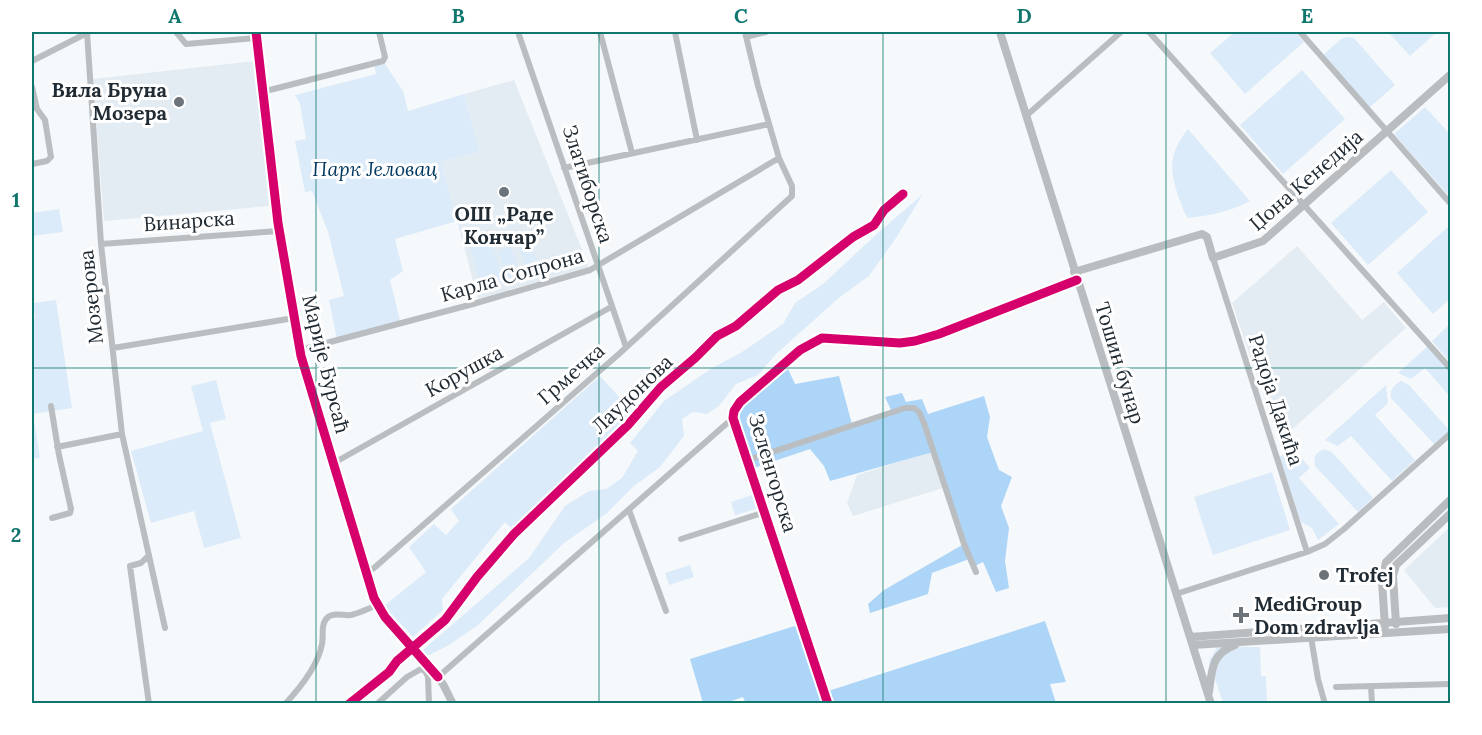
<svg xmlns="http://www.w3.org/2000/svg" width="1482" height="735" viewBox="0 0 1482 735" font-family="Lora,serif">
  <rect width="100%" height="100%" fill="#f6f9fb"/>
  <path fill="#e4ecf3" d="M255,61L269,206L104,221L93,79Z
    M514,80L589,267L478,299L441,162L480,152L464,94Z
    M1297,246L1362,320L1384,302L1406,328L1279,441L1232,303Z
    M934,451L946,487L853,516L847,503L857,475Z
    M1450,527V607L1435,608L1404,570Z"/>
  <path fill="#dcebf9" d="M1235,32H1295L1304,42L1245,94L1210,53Z
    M1388,32H1437L1410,56Z
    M1347,37L1354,38L1395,85L1369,108L1323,55L1341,39Z
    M383,61L403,91L408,111L464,94L480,152L441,162L457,221L395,239L403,271L390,280L401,324L337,340L329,300L344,296L328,232L312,191L305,192L295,141L306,139L300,104L295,95L376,74L374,64Z
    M1302,70L1345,119L1283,174L1240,125Z
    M1425,107L1450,134L1449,196L1394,134Z
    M1188,129L1250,201C1233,211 1208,216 1188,218L1185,214C1172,180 1163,160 1188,129Z
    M1391,170L1428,212L1368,265L1331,223Z
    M923,194L896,238L869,276L840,297L776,354L758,375L736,384L719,406L707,414L693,412L682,419L684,436L660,467L634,486L606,514L564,543L477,626L449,645L427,656L423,650L529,558L565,506L589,491L606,489L622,478L638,451L630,443L664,401L712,368L742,352L783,324L795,303L823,284L879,232Z
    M59,209L63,232L32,236V213Z
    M1450,225V299L1433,314L1397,273Z
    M491,239L503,278L481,285L469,246Z
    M530,241L537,260L525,265L518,245Z
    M511,246L520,273L507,278L498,251Z
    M56,300L72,408L33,414L40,458L32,459V318L35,317L33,303Z
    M1450,324V362L1432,341Z
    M1428,346L1450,371V397L1425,368L1411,379L1398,373Z
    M600,376L633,412L514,531L505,522L442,599L443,610L413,637L384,606L426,572L409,547L434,524L446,535L459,521L451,509Z
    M216,380L226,419L210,423L241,538L204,548L194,511L151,523L131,451L203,431L191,386Z
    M1401,381L1409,385L1450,431L1435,445L1391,398C1390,389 1393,386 1401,381Z
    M1386,385L1388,403L1375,415L1415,460L1392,481L1351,436L1338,446L1325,440Z
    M1293,448L1310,468L1299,478L1339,524L1318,540L1312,528L1301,522L1279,457Z
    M1324,449L1332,452L1373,498L1358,512L1315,466C1313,456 1316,453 1324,449Z
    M1272,472L1290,530L1213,555L1194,497Z
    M752,495L756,509L735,515L731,502Z
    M690,565L694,577L669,585L665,573Z
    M1217,647H1260L1261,676H1266L1267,703H1223L1209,661Z"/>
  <path fill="#add5f8" d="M787,367L795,384L839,376L852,424L891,410L885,397L902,393L906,402L922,399L928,414L984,396L990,417L987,437L999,470L1012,477L1001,506L1009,528L1005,561L1009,588L996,592L983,562L973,567L969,559L932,573L928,594L870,613L868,604L884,590L964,544L933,452L830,481L824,466L810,449L751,469L733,418L734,411L778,369Z
    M1045,621L1066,682L1050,684L1056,703L746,704L743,697L726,703H703L690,659L798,625L822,693Z"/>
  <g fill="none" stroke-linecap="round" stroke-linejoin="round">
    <path stroke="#babec1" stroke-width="6" d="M87,32L101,244L122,434L165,628
      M176,32L186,44L256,38
      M518,32L626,347
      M600,32L632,153
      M675,32L697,140
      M1149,32L1450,368
      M1300,32L1450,203
      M746,37L766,32
      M32,61L89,32
      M32,87L37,109L45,120L51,157L47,161L32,164
      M262,92L383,61L385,57L379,32
      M1026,116L1121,32
      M564,168L769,124
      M101,244L279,231
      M1213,258L1307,552
      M113,348L294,318
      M300,350L473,304L590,270L779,158
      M51,406L59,455L71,509L70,513L52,518
      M57,447L122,434
      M748,460L905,408H914L919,412L924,423L964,544L976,572
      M332,464L611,307
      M629,510L666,611
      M681,539L765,512
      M366,573L374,568L620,353L792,196V186L779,158L758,86L745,32
      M1176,594L1307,552L1325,544L1344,529L1450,434
      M1311,637L1318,679L1325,704
      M438,677L733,418
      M1371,686L1372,704
      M1336,687L1450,684
      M149,704L130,566L141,563L149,555
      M285,704C300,688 318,666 322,644C324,635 320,624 328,617C335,612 343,616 351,615C360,613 369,608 378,605
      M349,704L389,672L397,661L445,620L477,577L514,534L628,425L661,387L695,358L717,336L736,326L778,290L798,280L853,237L874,225L884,210L903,194
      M377,704L407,677L421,669L425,671L428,677L429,704
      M828,704L733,418L734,411L740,402L800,350L822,338L900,343L915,341L939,334L1077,280"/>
    <path stroke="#babdc0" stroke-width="8" d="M256,32L276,206L300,350L368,581L378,605L394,628
      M1000,32L1211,704
      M1074,272L1202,234L1207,237L1213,258L1263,241L1450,75
      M1396,624L1393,576L1396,565L1450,514
      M1385,626L1382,582L1386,562L1450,500
      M1190,637L1450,618
      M1193,645L1450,629
      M423,661L443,684L453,704
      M1209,692C1212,670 1211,654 1235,645"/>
    <path stroke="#babdc0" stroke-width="8" d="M394,628L423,661"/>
    <g stroke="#fff" stroke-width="13">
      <path id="cycleway" d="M256,32L278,223L301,356L374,598L385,617L438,677
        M349,704L389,672L397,661L445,620L477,577L514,534L628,425L661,387L695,358L717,336L736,326L778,290L798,280L853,237L874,225L884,210L903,194
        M828,704L733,418L734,411L740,402L800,350L822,338L900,343L915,341L939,334L1077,280"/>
    </g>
    <use href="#cycleway" stroke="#d6006c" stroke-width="9"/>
  </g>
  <path fill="none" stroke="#0f766e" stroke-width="1.5" stroke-opacity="0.55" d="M316,32V704M599,32V704M883,32V704M1166,32V704M32,368H1450"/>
  <g fill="#6c7379" stroke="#fff" stroke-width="2">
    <circle cx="179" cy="102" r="6"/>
    <circle cx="504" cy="192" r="6"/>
    <circle cx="1324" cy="575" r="6"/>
    <path d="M1238 606h6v6h6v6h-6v6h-6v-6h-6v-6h6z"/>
  </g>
  <g text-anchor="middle" stroke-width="6" stroke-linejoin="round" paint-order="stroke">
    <g font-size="20" font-weight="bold" fill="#212b33" stroke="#fff" text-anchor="start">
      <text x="167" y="97" text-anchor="end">Вила Бруна<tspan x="167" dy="23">Мозера</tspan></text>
      <text x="504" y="221" text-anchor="middle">ОШ „Раде<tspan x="504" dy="23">Кончар”</tspan></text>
      <text x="1336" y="582">Trofej</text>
      <text x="1254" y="611">MediGroup<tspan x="1254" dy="23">Dom zdravlja</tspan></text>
    </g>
    <g font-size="20" font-style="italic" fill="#00375e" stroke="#fff">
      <text x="375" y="176">Парк Јеловац</text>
    </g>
    <g font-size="20" fill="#212b33" stroke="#fff">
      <text transform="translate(1306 180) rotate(-41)" y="7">Џона Кенедија</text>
      <text transform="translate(588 184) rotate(72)" y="7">Златиборска</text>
      <text transform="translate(189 221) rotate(-4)" y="7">Винарска</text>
      <text transform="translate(512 275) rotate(-16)" y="7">Карла Сопрона</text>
      <text transform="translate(91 297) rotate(-96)" y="7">Мозерова</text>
      <text transform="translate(1120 363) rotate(73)" y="7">Тошин бунар</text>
      <text transform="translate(326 364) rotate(76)" y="7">Марије Бурсаћ</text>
      <text transform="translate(464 371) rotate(-29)" y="7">Корушка</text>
      <text transform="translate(571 374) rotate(-41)" y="7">Грмечка</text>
      <text transform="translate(632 394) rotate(-44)" y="7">Лаудонова</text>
      <text transform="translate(1276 400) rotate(72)" y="7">Радоја Дакића</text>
      <text transform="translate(773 473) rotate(73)" y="7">Зеленгорска</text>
    </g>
  </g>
  <rect width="1482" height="735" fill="none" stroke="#ffffff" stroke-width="66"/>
  <rect x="33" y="33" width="1416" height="669" fill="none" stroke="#0f766e" stroke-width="2"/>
  <g font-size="20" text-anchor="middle" font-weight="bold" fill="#0f766e">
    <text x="175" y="23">A</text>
    <text x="458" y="23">B</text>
    <text x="741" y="23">C</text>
    <text x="1024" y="23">D</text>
    <text x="1307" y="23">E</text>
    <text x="16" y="207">1</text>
    <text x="16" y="542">2</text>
  </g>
</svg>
